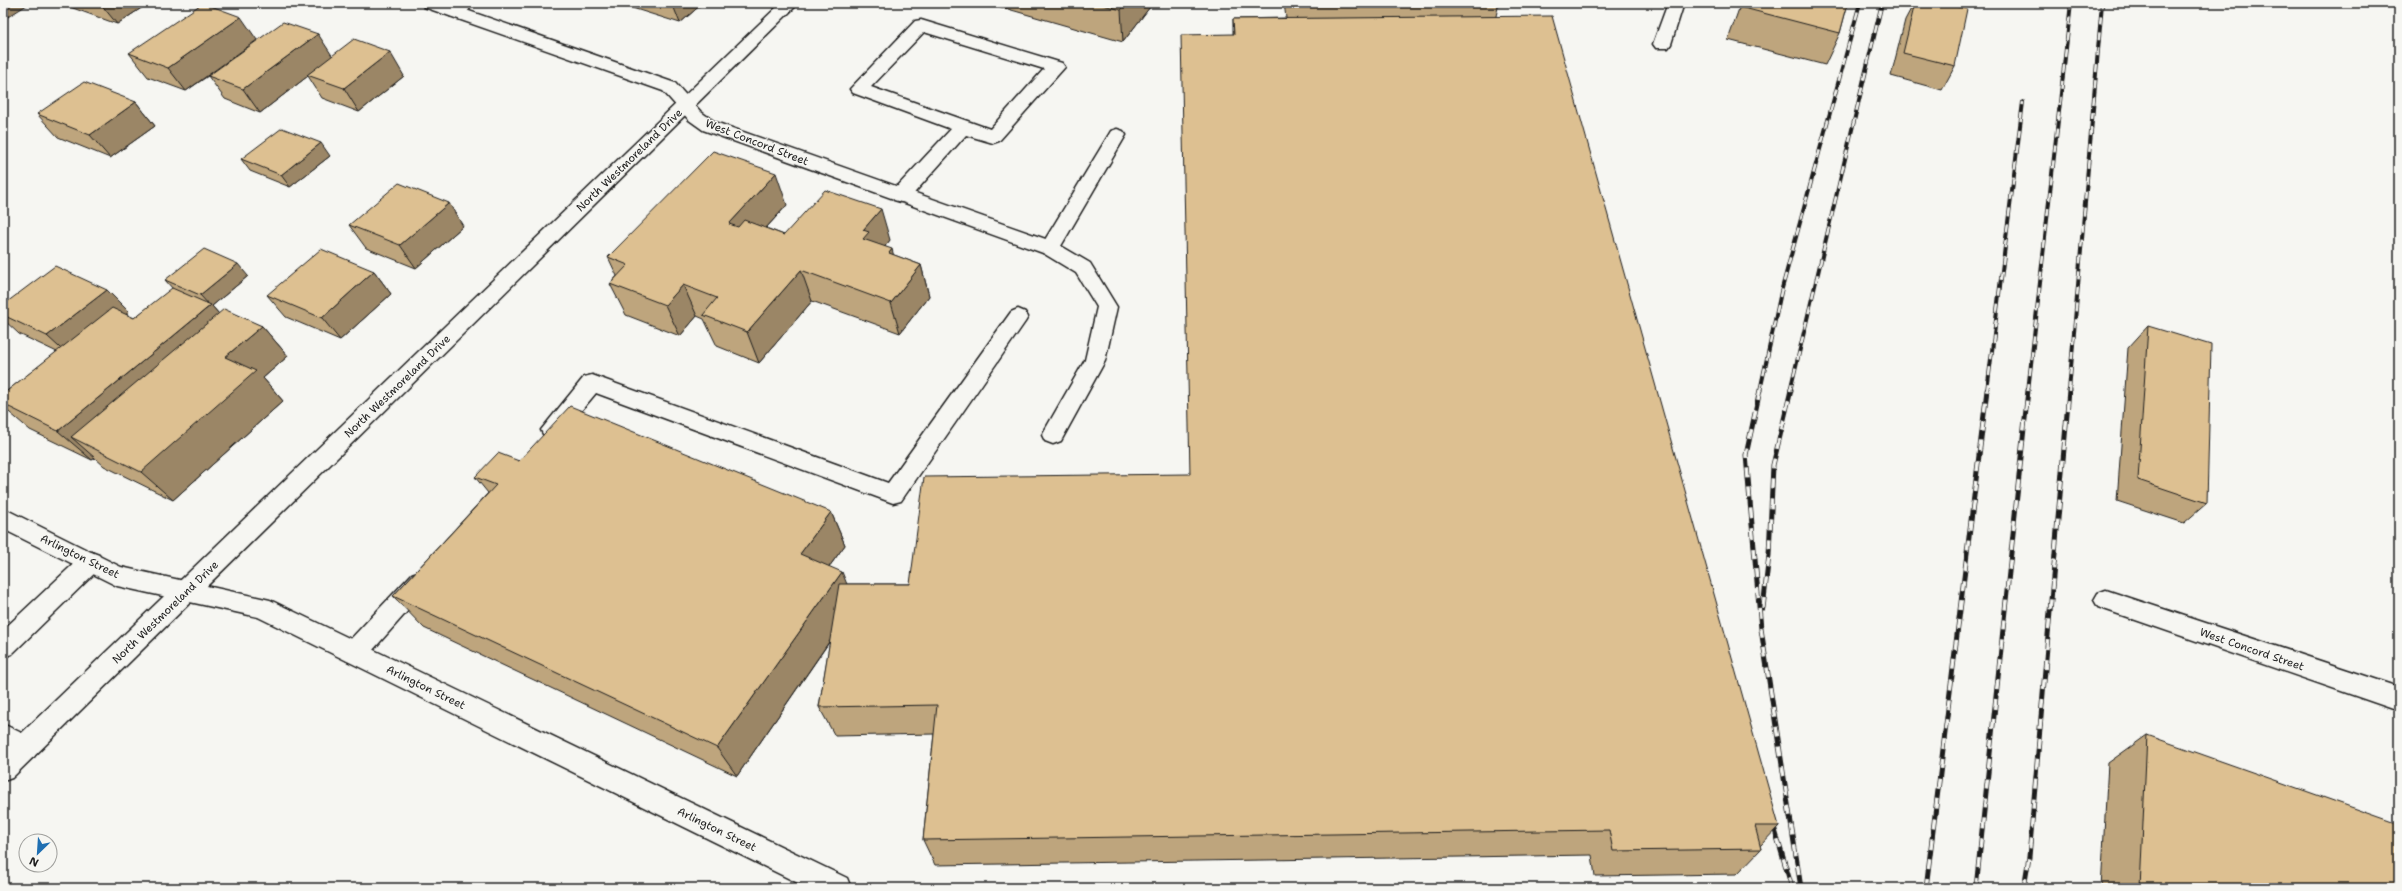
<svg xmlns="http://www.w3.org/2000/svg" width="2402" height="891" viewBox="0 0 2402 891" font-family="'Shantell Sans',sans-serif">
  <rect width="100%" height="100%" fill="#f6f6f2"/>
  <filter id="ink" filterUnits="userSpaceOnUse"><feTurbulence type="fractalNoise" baseFrequency=".025" numOctaves="2"/><feDisplacementMap in="SourceGraphic" scale="8" xChannelSelector="R" yChannelSelector="G"/><feConvolveMatrix kernelMatrix="1 2 1 2 8 2 1 2 1" color-interpolation-filters="sRGB"/></filter>
  <g filter="url(#ink)">
    <g fill="none" stroke-linecap="round" stroke-linejoin="round">
      <g stroke="#1c1c1c" stroke-width="3">
        <path id="lane" d="M456,3H474C468,12 461,18 450,16L448,12Z
          M1668,3H1684L1671,44L1668,48H1656L1653,44Z
          M921,20L1062,63L1065,67L999,141L993,143L966,135L908,200L901,202L894,200L891,195L894,190L951,129L853,93L850,89L915,21ZM924,32L1044,69L990,129L871,87Z
          M1117,129L1123,131L1126,135L1061,246L1090,263L1117,307L1105,361L1061,441L1053,444L1045,441L1042,435L1085,360L1097,307L1076,273L1043,253L1040,248L1111,131Z
          M1018,309L1025,312L1028,317L1025,322L901,501L893,503L596,393L560,436L552,439L544,436L541,430L584,377L592,375L888,483L1011,312Z
          M91,552L99,555L103,562L99,569L12,654L3,657V630L83,555Z
          M420,571L428,574L432,581L428,588L364,660L355,663L346,660L343,652L346,644L412,574Z
          M3,724L34,739L38,748L34,757L25,760L3,749Z"/>
      </g>
      <g stroke="#1c1c1c" stroke-width="3">
        <path id="street" d="M422,3H446L675,83L701,112L715,122L1057,243L1060,248L1057,253L1050,255L1043,253L703,130L689,120L663,91L424,7Z
          M3,508L121,567L270,600L847,878L851,888H808L258,617L117,586L3,529Z
          M2106,590L2399,687V711L2098,607L2094,600L2098,593Z"/>
      </g>
      <g stroke="#1c1c1c" stroke-width="3">
        <path id="secondary" d="M781,3H799L12,778L3,781V751Z"/>
      </g>
      <use href="#lane" fill="#f6f6f2" fill-rule="evenodd"/>
      <use href="#street" fill="#f6f6f2" fill-rule="evenodd"/>
      <use href="#secondary" fill="#f6f6f2" fill-rule="evenodd"/>
      <g stroke="#1c1c1c" stroke-width="4">
        <path id="rail-far1" d="M1760,391L1781,292L1860,3
          M1790,391L1882,3
          M1987,391L2023,102
          M2028,391L2071,3
          M2069,391L2102,3"/>
      </g>
      <g stroke="#1c1c1c" stroke-width="5">
        <path id="rail" d="M1760,390L1746,455L1761,629L1801,888
          M1763,608L1769,555L1773,465L1791,390
          M1772,820L1792,888
          M1926,888L1987,390
          M1976,888L2028,390
          M2024,888L2029,857L2069,390"/>
      </g>
      <use href="#rail-far1" stroke="#f6f6f2" stroke-width="2.5" stroke-dasharray="8" stroke-linecap="butt"/>
      <use href="#rail" stroke="#f6f6f2" stroke-width="3.5" stroke-dasharray="10" stroke-linecap="butt"/>
    </g>
    <path fill="#bea57d" stroke="#1c1c1c" d="M67,3H149L117,24L70,7Z
      M625,3H703L680,23L626,6Z
      M987,3H1153L1123,42Z
      M1284,3H1499L1496,16L1779,826L1760,846L1761,849L1737,874L1595,876L1592,855L935,865L923,840L934,734L835,736L819,707L830,641L737,776L424,628L393,596L488,493L475,477L519,461L831,512L845,545L829,567L847,584H910L1190,474L1233,34V19L1286,18Z
      M1741,3H1848L1840,33L1825,65L1728,40Z
      M1914,3H1943L1955,66L1942,90L1891,76L1905,20Z
      M257,40L332,56L404,76L359,112L322,98L308,76L260,113L225,99L208,76L186,91L148,77L129,53Z
      M136,102L155,126L110,158L58,137L37,114Z
      M330,156L290,187L250,171L241,159Z
      M787,205L766,228L784,235L890,240L885,246L894,255L921,265L929,296L900,333L812,301L759,363L717,346L704,319L697,316L680,336L626,315L610,284L617,276L608,257Z
      M349,225L463,226L416,268L366,248Z
      M374,271L391,294L340,340L286,317L267,295Z
      M248,276L212,306L219,314L262,326L288,356L263,378L283,401L173,500L104,466L95,458L92,460L30,430L3,407V394L57,352L19,334L4,320H3V302L5,304L129,312L126,314L134,318L173,289L165,280Z
      M2148,326L2207,503L2184,523L2117,501L2128,348Z
      M2147,735L2399,888H2101L2108,763Z"/>
    <path fill="#9b8666" stroke="#1c1c1c" d="M3,3H30L3,20Z
      M100,3H149L117,24Z
      M672,3H703L680,23Z
      M1127,3H1153L1123,42L1121,10Z
      M241,17L257,40L186,91L168,68Z
      M318,34L333,57L307,75L308,76L260,113L243,89Z
      M390,52L404,76L359,112L344,88Z
      M136,102L155,126L110,158L90,135Z
      M321,143L330,156L290,187L281,175Z
      M776,173L787,205L741,255L729,224Z
      M449,203L463,226L416,268L400,245Z
      M881,209L890,240L876,258L863,239V230Z
      M892,249L900,280L889,253Z
      M238,264L248,276L212,306L238,336L71,437L95,458L92,460L58,431L210,306L200,295Z
      M921,265L929,296L900,333L891,303Z
      M801,270L812,301L759,363L747,332Z
      M374,271L391,294L340,340L322,318Z
      M683,285L697,316L680,336L665,305Z
      M107,290L129,312L71,358L47,336Z
      M262,326L288,356L263,378L283,401L173,500L141,472L225,357Z
      M831,512L845,545L815,586L800,554Z
      M842,572L855,604L737,776L717,748Z"/>
    <path fill="#ddc091" stroke="#1c1c1c" d="M203,3L241,17L168,68L129,53Z
      M1097,3H1127L1121,10Z
      M1742,3H1848L1840,33L1740,7Z
      M1915,3H1943L1967,9L1955,66L1903,53Z
      M1552,16L1779,826H1755L1761,849L1613,851L1609,830L923,840L937,705L819,707L839,584H910L924,477L1190,474L1181,35L1234,34L1233,19Z
      M283,22L318,34L243,89L208,76Z
      M354,39L390,52L344,88L307,75Z
      M84,82L136,102L90,135L37,114Z
      M282,128L321,143L281,175L241,159Z
      M713,151L776,173L729,224L738,227L744,220L784,235L825,190L881,209L863,230L869,232L863,239L892,249L889,253L921,265L891,303L801,270L747,332L703,315L717,298L683,285L665,305L610,284L628,265L608,257Z
      M399,183L449,203L400,245L349,225Z
      M204,249L238,264L200,295L165,280Z
      M321,249L374,271L322,318L267,295Z
      M55,266L107,290L47,336L3,315V305Z
      M172,288L211,305L58,431L3,404V394L112,308L134,318Z
      M224,309L262,326L225,357L256,371L141,472L71,437Z
      M2148,326L2211,345L2207,503L2138,480Z
      M570,406L831,512L800,554L842,572L717,748L393,596L496,485L475,477L498,453L519,461Z
      M2147,735L2399,824V888H2140Z"/>
  </g>
  <g text-anchor="middle" stroke-width="3" stroke-linejoin="round" paint-order="stroke">
    <g font-size="11" fill="#1c1c1c" stroke="#f6f6f2">
      <text transform="translate(757 142) rotate(21)" y="4">West Concord Street</text>
      <text transform="translate(629 160) rotate(-44)" y="4">North Westmoreland Drive</text>
      <text transform="translate(397 386) rotate(-44)" y="4">North Westmoreland Drive</text>
      <text transform="translate(80 556) rotate(26)" y="4">Arlington Street</text>
      <text transform="translate(165 612) rotate(-44)" y="4">North Westmoreland Drive</text>
      <text transform="translate(2252 649) rotate(19)" y="4">West Concord Street</text>
      <text transform="translate(426 687) rotate(26)" y="4">Arlington Street</text>
      <text transform="translate(717 829) rotate(26)" y="4">Arlington Street</text>
    </g>
  </g>
  <rect width="2402" height="891" fill="none" stroke="#f6f6f2" stroke-width="16"/>
  <rect x="8" y="8" width="2386" height="875" fill="none" stroke="#1c1c1c" stroke-width="1.5" filter="url(#ink)"/>
  <g transform="translate(38 853) rotate(205)"><circle r="19" fill="#f6f6f2" stroke="#9f9f9c"/>
  <path d="M0-3L7 15L0 10L-7 15Z" fill="#1f6fb2"/>
  <text y="-6" font-size="11" font-weight="bold" text-anchor="middle" fill="#1c1c1c">N</text>
  </g>
</svg>
